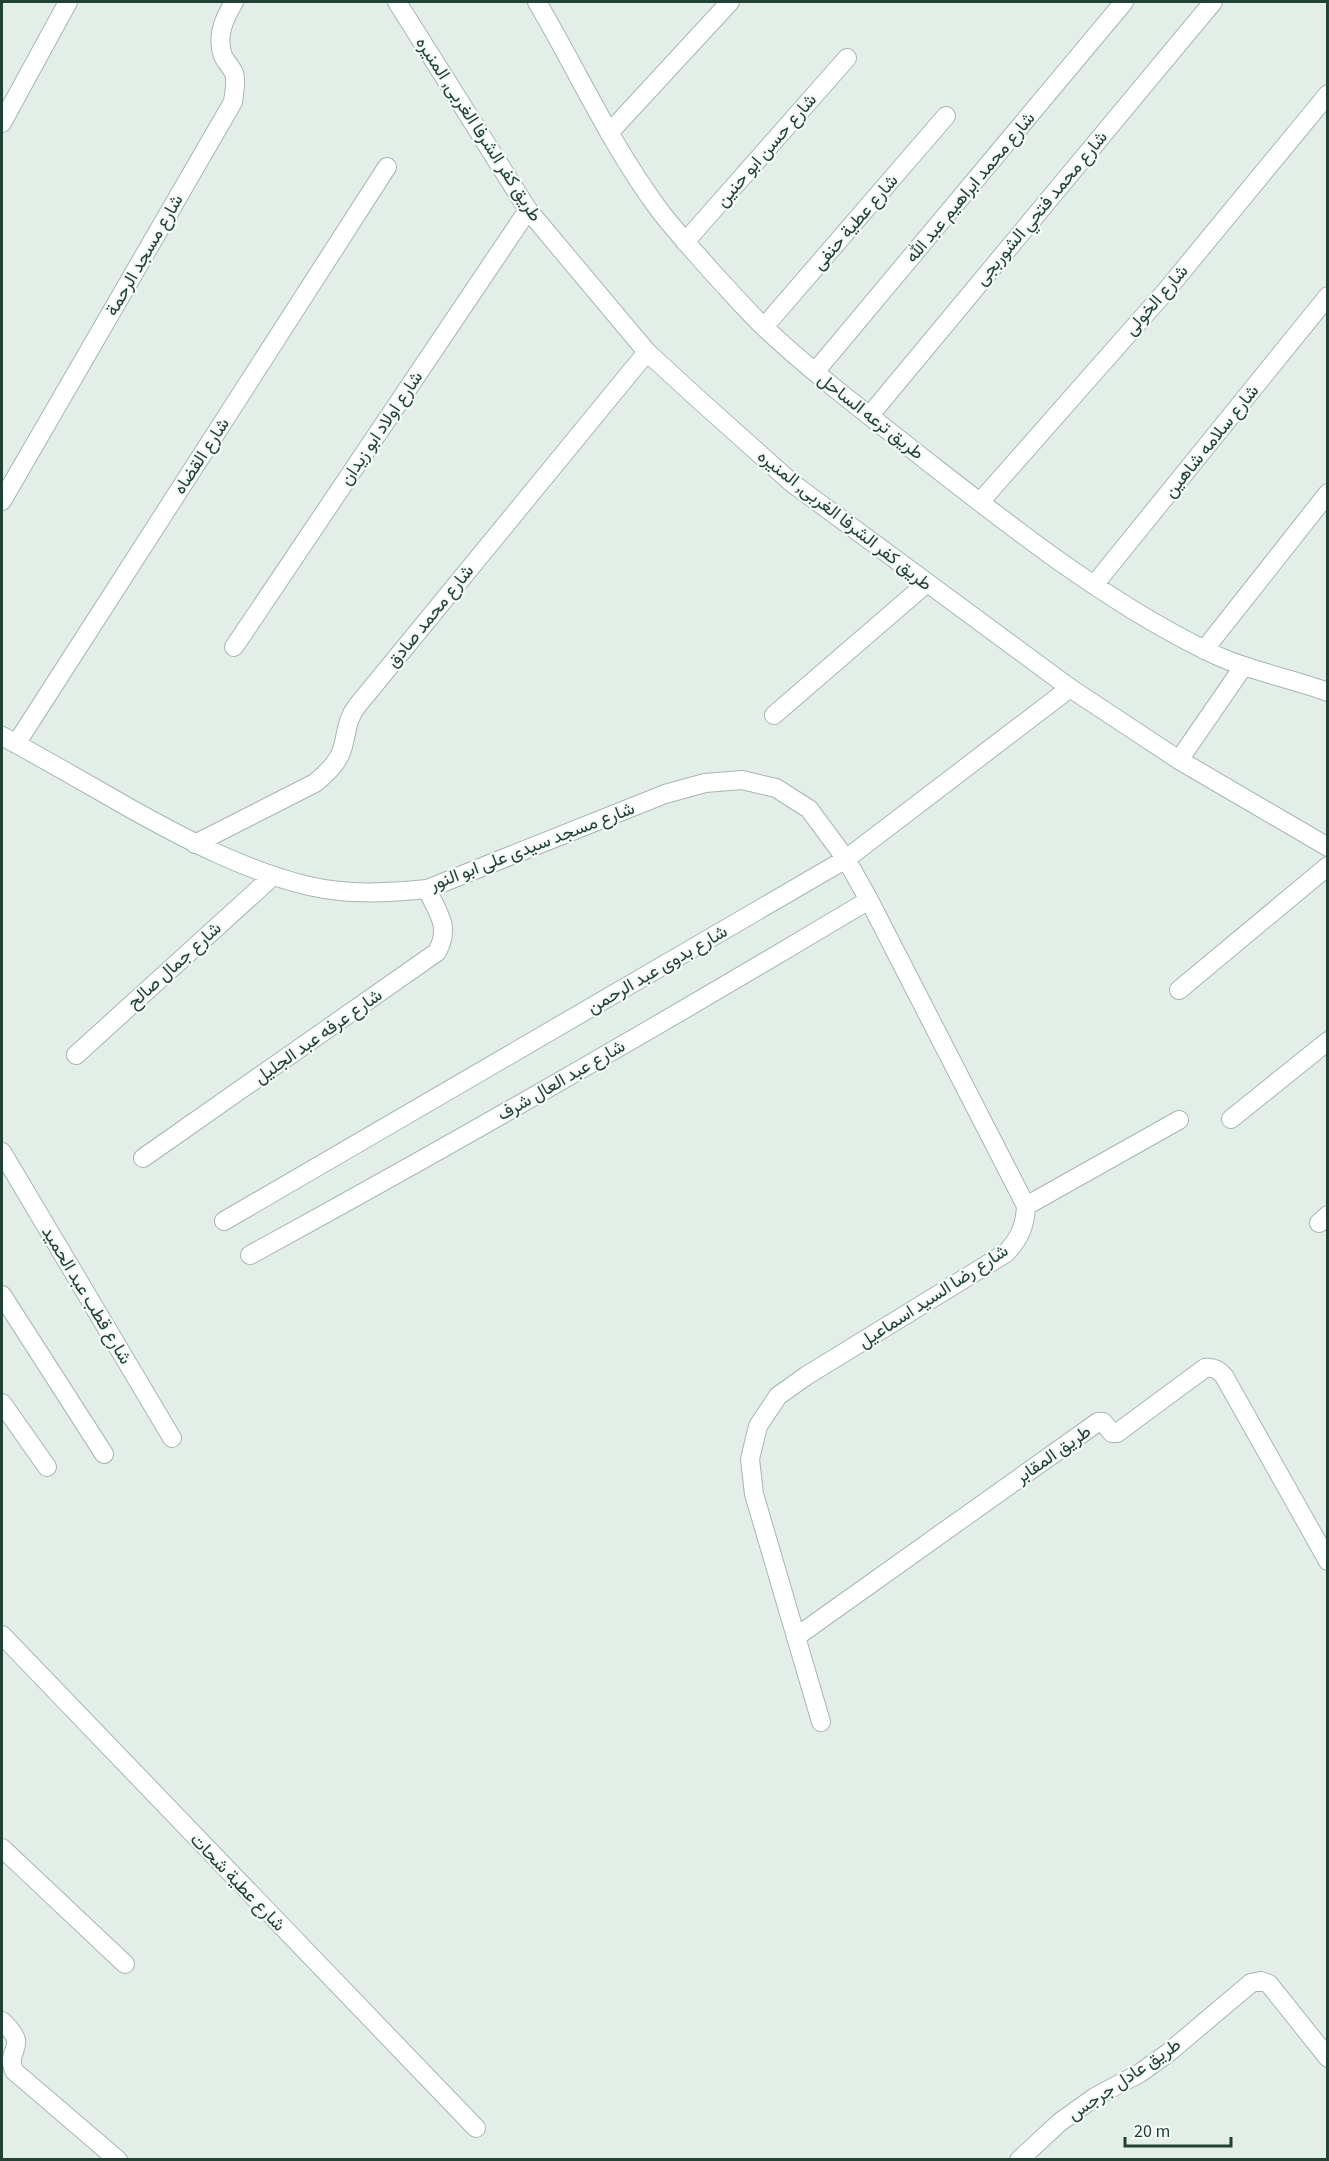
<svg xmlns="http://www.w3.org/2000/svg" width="1329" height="2161" viewBox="0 0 1329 2161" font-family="'Source Sans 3',Vazirmatn,sans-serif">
  <rect width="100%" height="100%" fill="#e4eee8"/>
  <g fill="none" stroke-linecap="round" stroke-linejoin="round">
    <g stroke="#a6b7af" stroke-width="20">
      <path id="minor" d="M537,2C577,70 610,143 657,207C674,230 694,251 713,273C730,291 747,311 765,328C816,376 873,418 928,462C1014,529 1107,602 1205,650C1244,670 1287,677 1328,692
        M2,123L68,2
        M609,133L730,2
        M685,242L847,58
        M764,327L946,116
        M815,372L1124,2
        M870,415L1213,2
        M2,501L233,102C234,92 237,82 234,73C231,67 226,62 223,56C216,36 224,19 234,2
        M980,502L1165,292L1328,94
        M1094,585L1328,296
        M234,647L528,210
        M1204,650L1328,493
        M774,715L927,583
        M2,736C46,760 89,785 133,810C189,841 246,871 309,886C348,895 388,893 427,889L665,794L705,783L742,780L776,788L809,809L846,859L869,900L1026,1206C1025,1226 1020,1238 1006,1253L806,1376L778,1396L758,1426L750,1459L754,1494L821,1722
        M16,744L387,167
        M195,844L315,783C326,774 337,764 342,750C347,734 346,720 357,706L647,352
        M1179,990L1328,866
        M76,1055L273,876
        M1231,1119L1328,1041
        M2,1152L172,1438
        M143,1158L437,952C451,926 438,914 427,889
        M1026,1206L1179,1120
        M224,1221L846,859L1070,688
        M1319,1223L1328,1215
        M250,1255C459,1141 665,1022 869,900
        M2,1295L104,1454
        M2,1403L47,1467
        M2,1635L476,2128
        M796,1637L1098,1422H1103L1112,1433H1117L1205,1368C1213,1367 1218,1369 1224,1376L1328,1561
        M2,1848L125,1964
        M2,2021C32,2049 4,2047 14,2071L118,2160
        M1019,2160L1060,2122L1095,2097L1140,2073L1168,2053L1251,1983L1261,1981L1269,1984L1328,2058"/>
    </g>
    <g stroke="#a6b7af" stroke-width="20">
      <path id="tertiary" d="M397,2L528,210L647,352L696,397L792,483L1070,688L1179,760L1328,847
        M1179,760L1243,667"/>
    </g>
    <use href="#minor" stroke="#fff" stroke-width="18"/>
    <use href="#tertiary" stroke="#fff" stroke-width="18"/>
  </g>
  <g text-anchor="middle" stroke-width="4.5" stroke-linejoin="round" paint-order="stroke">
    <g font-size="18" fill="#224135" stroke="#f5faf7">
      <text transform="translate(479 129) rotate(57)" y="6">طريق كفر الشرفا الغربى, المنيره</text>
      <text transform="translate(766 150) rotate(-49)" y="6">شارع حسن ابو حنين</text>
      <text transform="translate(970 187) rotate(-50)" y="6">شارع محمد ابراهيم عبد الله</text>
      <text transform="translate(1041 208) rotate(-50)" y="6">شارع محمد فتحي الشوربجى</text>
      <text transform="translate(855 222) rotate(-49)" y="6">شارع عطية حنفى</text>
      <text transform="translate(144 255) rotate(-60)" y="6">شارع مسجد الرحمة</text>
      <text transform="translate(1156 300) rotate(-49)" y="6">شارع الخولى</text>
      <text transform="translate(871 416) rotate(38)" y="6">طريق ترعه الساحل</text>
      <text transform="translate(381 428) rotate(-56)" y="6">شارع اولاد ابو زيدان</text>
      <text transform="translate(1211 441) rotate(-51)" y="6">شارع سلامه شاهين</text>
      <text transform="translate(201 456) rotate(-57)" y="6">شارع القضاه</text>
      <text transform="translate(845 520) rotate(38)" y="6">طريق كفر الشرفا الغربى, المنيره</text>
      <text transform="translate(430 616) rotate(-51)" y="6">شارع محمد صادق</text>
      <text transform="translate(532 846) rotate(-21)" y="6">شارع مسجد سيدى على ابو النور</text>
      <text transform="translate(174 965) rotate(-42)" y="6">شارع جمال صالح</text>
      <text transform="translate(657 969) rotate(-30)" y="6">شارع بدوى عبد الرحمن</text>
      <text transform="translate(318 1036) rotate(-35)" y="6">شارع عرفه عبد الجليل</text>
      <text transform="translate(561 1080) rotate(-30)" y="6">شارع عبد العال شرف</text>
      <text transform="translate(87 1295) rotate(59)" y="6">شارع قطب عبد الحميد</text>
      <text transform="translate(933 1296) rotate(-33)" y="6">شارع رضا السيد اسماعيل</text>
      <text transform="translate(1053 1454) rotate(-35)" y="6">طريق المقابر</text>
      <text transform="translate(238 1882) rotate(46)" y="6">شارع عطية شحات</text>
      <text transform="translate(1124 2079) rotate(-34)" y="6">طريق عادل جرجس</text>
    </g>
  </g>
  <rect width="1329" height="2161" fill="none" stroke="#224135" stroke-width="6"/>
  <path d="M1125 2137v9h106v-9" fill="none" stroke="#224135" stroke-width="3"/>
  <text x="1134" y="2137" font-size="18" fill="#224135" stroke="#f5faf7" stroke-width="4.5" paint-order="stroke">20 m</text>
</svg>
